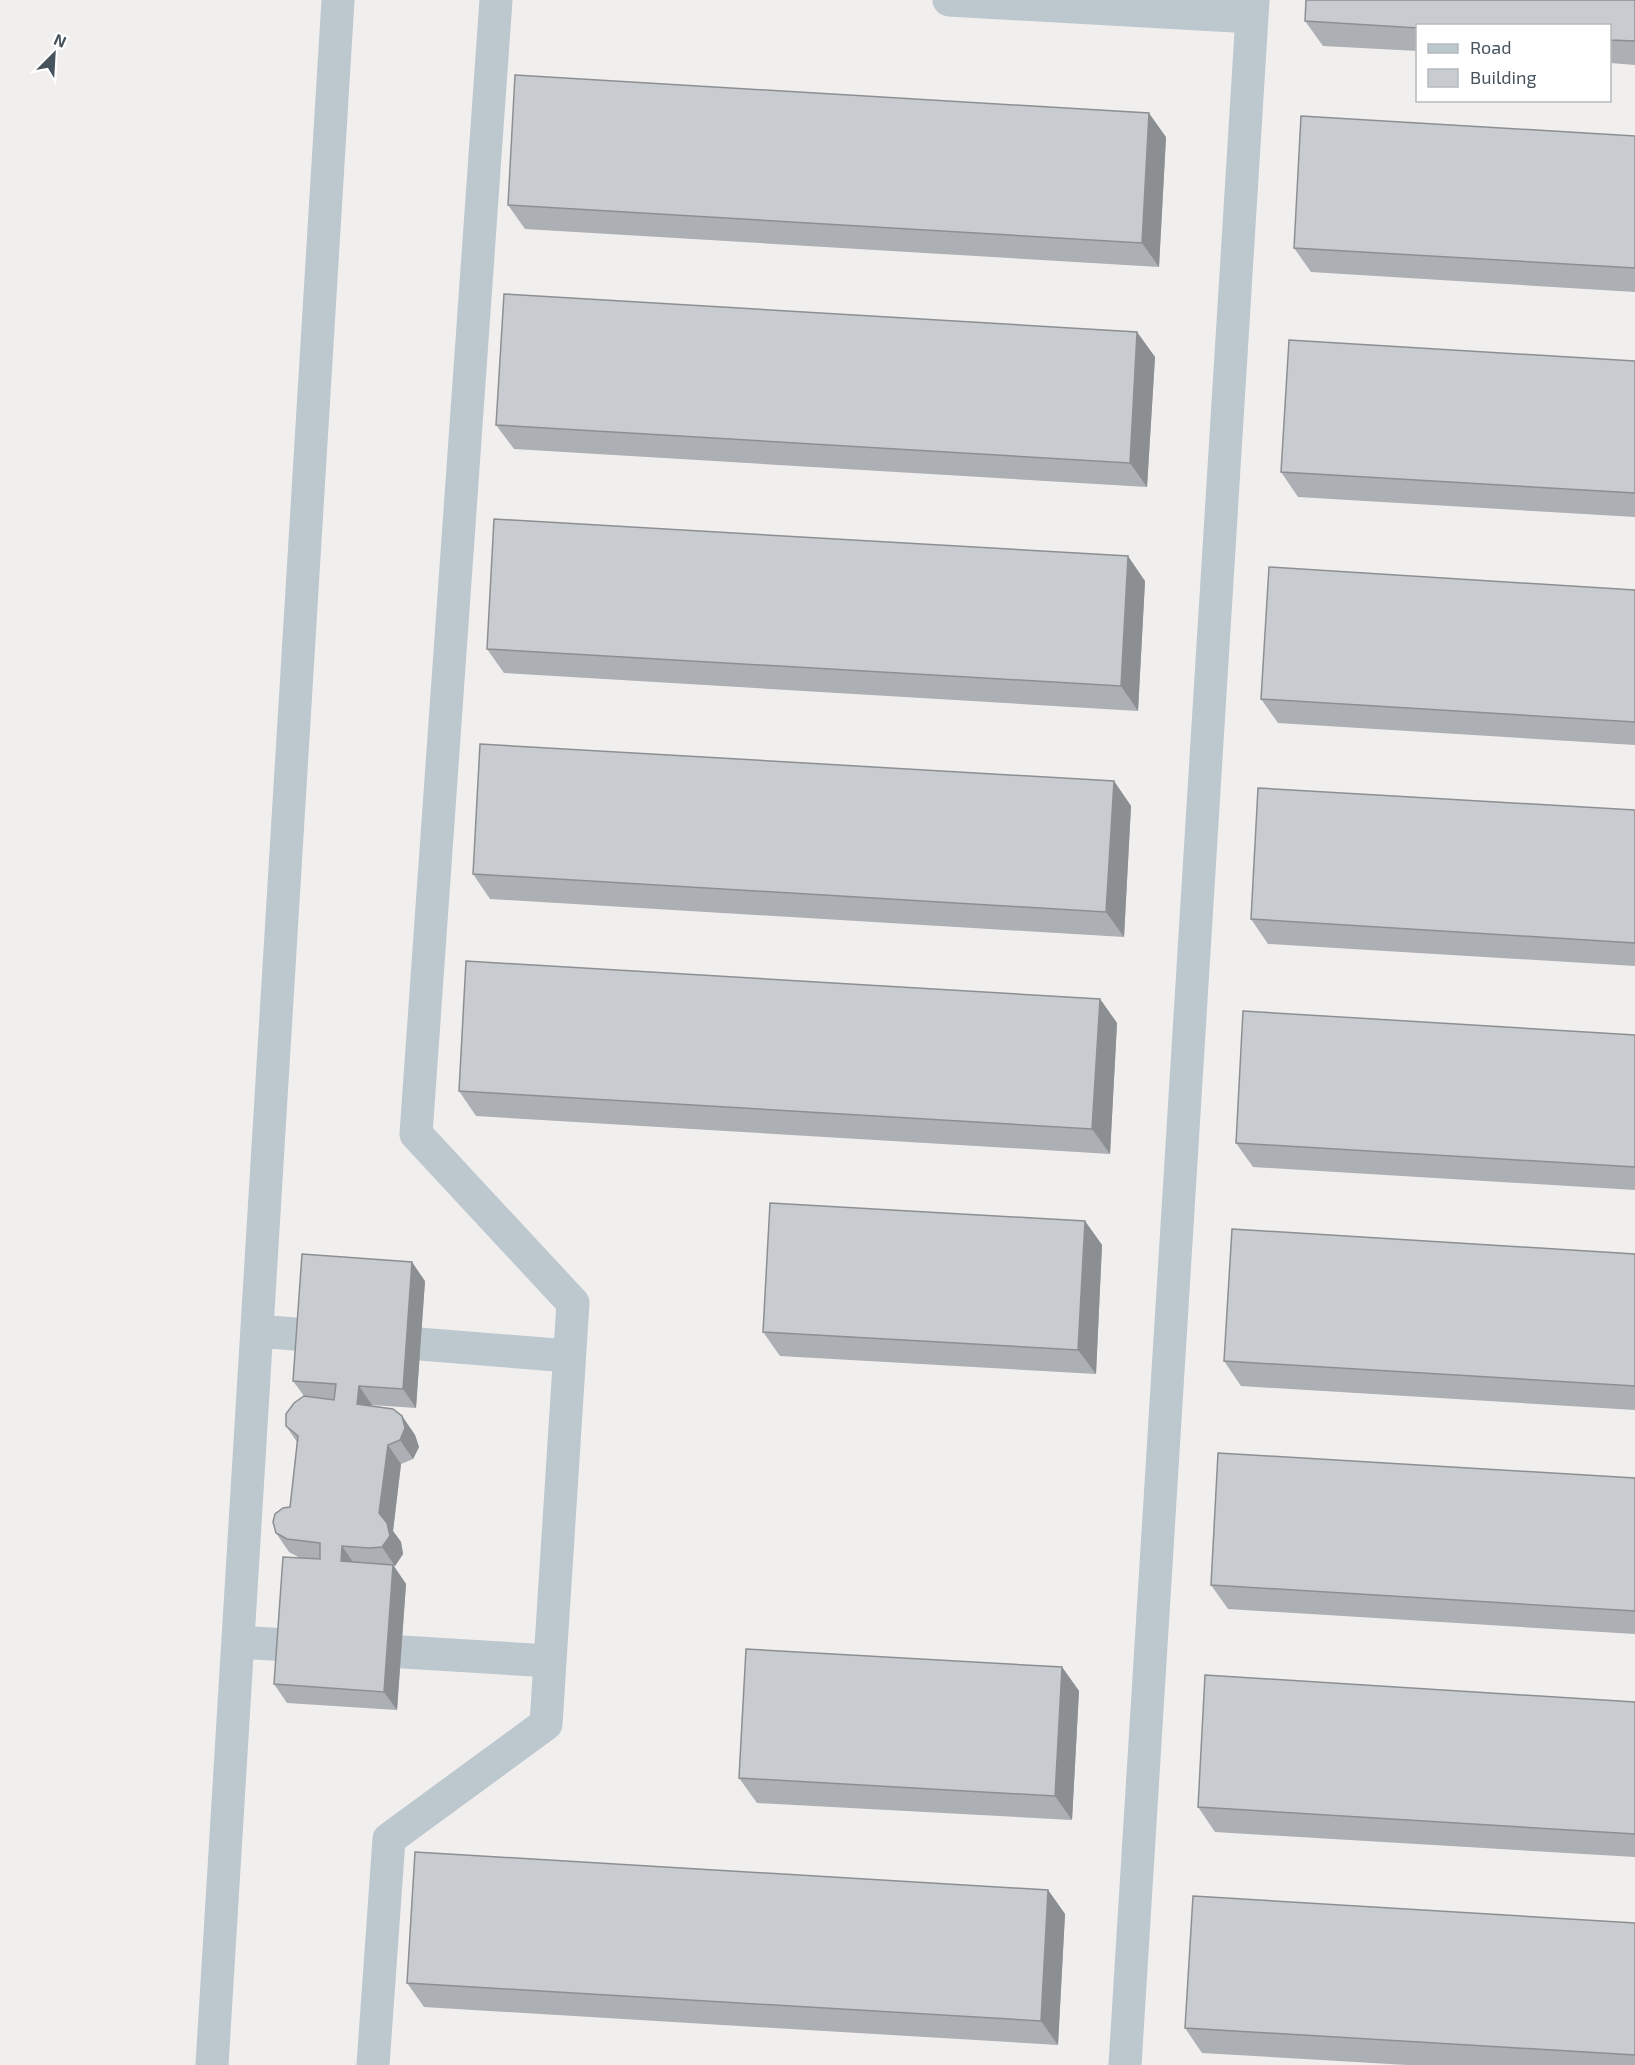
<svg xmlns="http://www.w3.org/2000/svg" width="1635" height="2065" viewBox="0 0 1635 2065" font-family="'Exo 2',sans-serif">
  <rect width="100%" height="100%" fill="#f1eeee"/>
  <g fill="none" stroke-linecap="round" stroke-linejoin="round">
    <path stroke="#bcc7ce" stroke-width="33" d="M949,0L1252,17
      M257,1331L569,1356
      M238,1642L550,1661
      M212,2065L338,0
      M373,2065L389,1839L546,1724L573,1303L416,1134L496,0
      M1125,2065L1253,0"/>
  </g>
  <path fill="#acafb4" d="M1635,0V65L1610,63V26H1418V51L1323,46L1305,21Z
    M1635,136V292L1311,272L1294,248Z
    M1166,137L1159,267L525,229L508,205Z
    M1137,332L1155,357L1147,487L514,449L496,425Z
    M1635,361V517L1298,497L1281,472Z
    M1145,581L1138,711L504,673L487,649Z
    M1635,590V745L1278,723L1261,699Z
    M1114,781L1131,806L1124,937L490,899L473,874Z
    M1635,810V966L1268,944L1251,919Z
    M1100,999L1117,1023L1110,1154L476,1116L459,1091Z
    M1635,1035V1190L1253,1167L1236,1143Z
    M1085,1221L1102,1245L1096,1374L780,1356L763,1332Z
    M1635,1254V1410L1241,1386L1224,1361Z
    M425,1281L416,1408L372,1405V1406L402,1416L415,1435L419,1447L413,1459L401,1464L393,1531L401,1542L403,1554L395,1566H394L406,1584L397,1710L287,1703L274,1684L300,1558L289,1552L276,1533L290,1507L297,1442L286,1426L304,1396L293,1381Z
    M1635,1478V1634L1228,1609L1211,1585Z
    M1062,1667L1079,1691L1072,1820L757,1803L739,1778Z
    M1635,1702V1857L1215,1832L1198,1807Z
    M1048,1890L1065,1914L1058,2045L424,2007L407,1983Z
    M1635,1923V2065H1407L1202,2053L1185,2028Z"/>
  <path fill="#8c8f92" d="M1149,113L1166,137L1159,267L1142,243Z
    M1137,332L1155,357L1147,487L1130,463Z
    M1128,556L1145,581L1138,711L1121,686Z
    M1114,781L1131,806L1124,937L1106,912Z
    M1100,999L1117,1023L1110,1154L1092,1129Z
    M1085,1221L1102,1245L1096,1374L1078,1350Z
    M412,1262L425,1281L416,1408L403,1389Z
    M359,1386L372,1405L370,1423L357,1404Z
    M402,1416L415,1435L419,1447L413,1459L400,1440Z
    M388,1445L401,1464L393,1531L401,1542L403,1554L395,1566L382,1547L379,1513Z
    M342,1546L355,1565L341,1561Z
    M393,1565L406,1584L397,1710L384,1692Z
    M1062,1667L1079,1691L1072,1820L1055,1796Z
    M1048,1890L1065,1914L1058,2045L1041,2021Z"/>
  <path fill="#c8ccd1" stroke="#8c8f92" stroke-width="1.5" d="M1306,0H1635V41L1610,40V26H1418V28L1305,21Z
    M515,75L1149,113L1142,243L508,205Z
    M1301,116L1635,136V268L1294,248Z
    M504,294L1137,332L1130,463L496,425Z
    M1289,340L1635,361V493L1281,472Z
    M494,519L1128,556L1121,686L487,649Z
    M1269,567L1635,590V722L1261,699Z
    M480,744L1114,781L1106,912L473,874Z
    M1258,788L1635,810V943L1251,919Z
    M466,961L1100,999L1092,1129L459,1091Z
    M1243,1011L1635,1035V1167L1236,1143Z
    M770,1203L1085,1221L1078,1350L763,1332Z
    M1232,1229L1635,1254V1386L1224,1361Z
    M302,1254L412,1262L403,1389L359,1386L357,1404L393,1409L402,1416L405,1428L400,1440L388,1445L379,1513L387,1523L390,1536L382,1547L369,1548L342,1546L341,1561L393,1565L384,1692L274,1684L283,1557L320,1559V1543L287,1539L276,1533L273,1522L275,1514L283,1508L290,1507L298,1436L286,1426V1414L294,1403L304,1396L334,1400L336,1384L293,1381Z
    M1218,1453L1635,1478V1611L1211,1585Z
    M746,1649L1062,1667L1055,1796L739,1778Z
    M1205,1675L1635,1702V1834L1198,1807Z
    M415,1852L1048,1890L1041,2021L407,1983Z
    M1193,1896L1635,1923V2055L1185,2028Z"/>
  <rect x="1416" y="24" width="195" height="78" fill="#ffffff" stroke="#b5babe" stroke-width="1.5"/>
  <rect x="1428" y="44" width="30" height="9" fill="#bcc7ce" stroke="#b5babe" stroke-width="1.5"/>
  <text x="1470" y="54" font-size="18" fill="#46535d">Road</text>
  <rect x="1428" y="69" width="30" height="18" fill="#c8ccd1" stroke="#b5babe" stroke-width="1.5"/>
  <text x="1470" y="84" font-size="18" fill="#46535d">Building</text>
  <g transform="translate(54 54) rotate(24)" stroke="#ffffff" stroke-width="4.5" paint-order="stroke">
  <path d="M0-4.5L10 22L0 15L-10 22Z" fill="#46535d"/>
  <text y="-9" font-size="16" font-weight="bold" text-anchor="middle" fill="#46535d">N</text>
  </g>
</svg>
